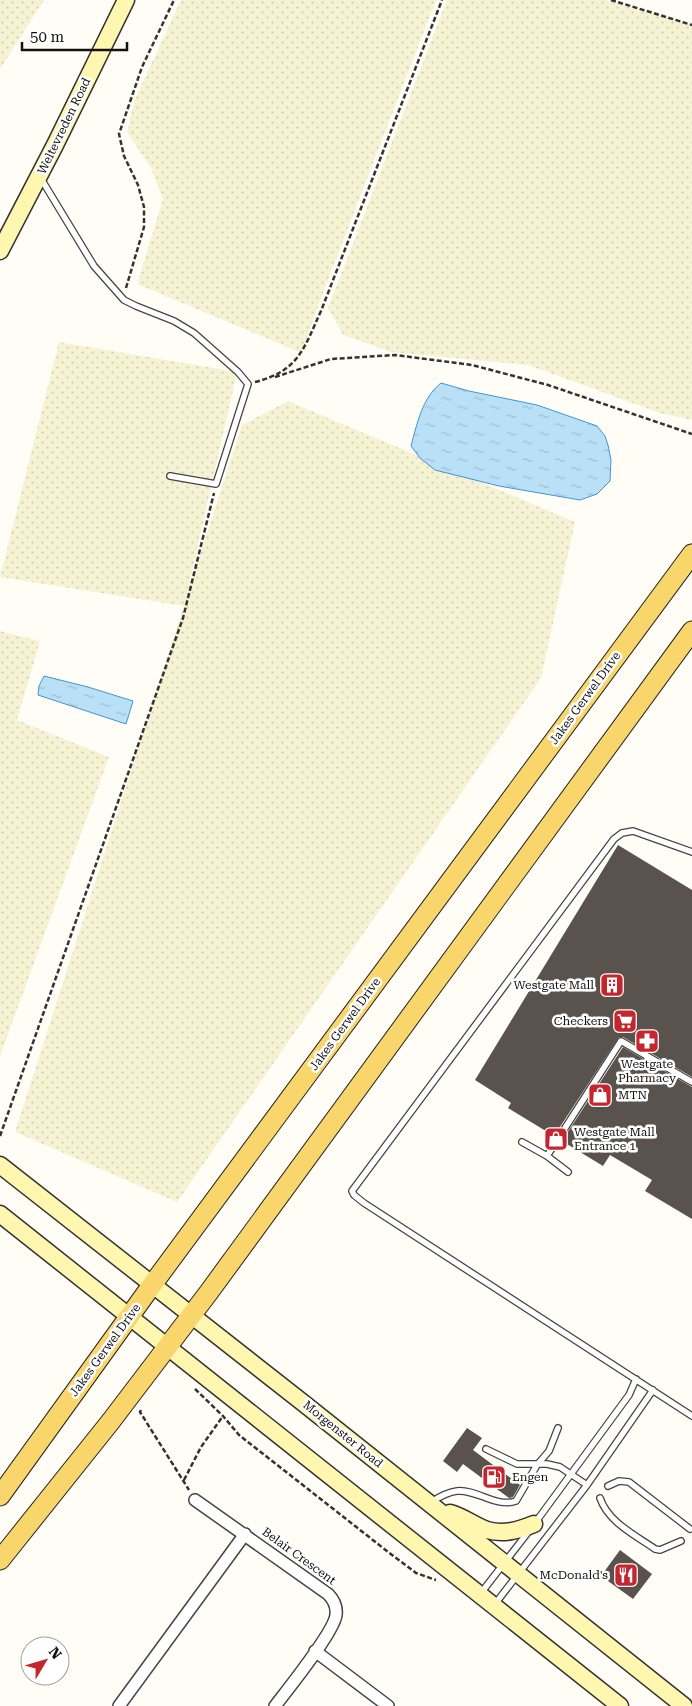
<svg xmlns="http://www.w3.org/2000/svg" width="692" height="1706" viewBox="0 0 692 1706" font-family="'Roboto Serif',serif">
  <defs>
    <pattern id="farmland-dots" width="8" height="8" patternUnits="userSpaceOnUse" patternTransform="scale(1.25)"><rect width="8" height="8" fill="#f6f3d4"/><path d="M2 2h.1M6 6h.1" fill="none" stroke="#d2cfb5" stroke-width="1.8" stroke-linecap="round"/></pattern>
    <pattern id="water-ripples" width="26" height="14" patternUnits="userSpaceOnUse" patternTransform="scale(1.25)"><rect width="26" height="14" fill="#b9e0f7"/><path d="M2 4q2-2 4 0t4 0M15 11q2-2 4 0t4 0" fill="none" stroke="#9ebfd3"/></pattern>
  </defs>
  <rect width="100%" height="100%" fill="#fffdf5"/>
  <path fill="url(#farmland-dots)" d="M0,0H44L0,69Z
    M181,0H436L318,306L302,353L137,284L163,199L151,168L127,132L135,99Z
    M447,0H605L692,25V420L660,413L528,365L391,352L343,335L328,308Z
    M59,342L237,372L186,598L242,425L288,401L575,522L541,678L177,1202L15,1132L184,606L0,577Z
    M0,631L40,641L17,720L109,757L0,1056Z"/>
  <path fill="url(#water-ripples)" stroke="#3f96cf" d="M441,383L469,391L537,405L597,426L605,436L608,445L611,460L610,481L597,494L580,500L499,486L435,470L420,458L411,446C417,424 422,398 441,383Z
    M44,676L88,687L133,701L126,724L38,695L39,686Z"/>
  <path fill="#5a524d" d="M618,845L692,890V1077L623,1037H619L554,1136L508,1108L511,1103L475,1080Z
    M623,1047L692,1087V1219L645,1191L652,1180L610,1155L603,1166L562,1141Z
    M467,1428L482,1438L473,1450L520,1485L513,1497L509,1498L463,1464L457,1472L443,1461Z
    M620,1550L652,1574L633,1599L601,1576Z"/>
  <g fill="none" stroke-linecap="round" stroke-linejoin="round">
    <g stroke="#444" stroke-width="8">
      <path id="lane" d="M40,177L94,266L124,300L136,306L174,321L194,333L238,372L248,384L216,484L170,476
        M692,852L633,831L622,833L614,839L352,1191L354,1195L364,1203L692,1416
        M522,1142L547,1156L568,1172
        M547,1156L621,1041L692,1082
        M486,1449L517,1464H547L560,1467L587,1485
        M608,1486L619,1481L629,1482L690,1529
        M600,1498C608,1522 635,1535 655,1549L660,1550L681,1541
        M431,1502C439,1497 448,1492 457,1491C477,1489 496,1508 516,1501L537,1465L549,1451L558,1428
        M535,1523L629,1395L636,1379
        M481,1593L529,1531
        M495,1604L587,1485L653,1390"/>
    </g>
    <g stroke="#444" stroke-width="14">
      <path id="street" d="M195,1500L328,1594C334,1600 337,1607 336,1615C334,1632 288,1689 275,1706
        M315,1651L388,1706
        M119,1706L245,1534"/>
    </g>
    <g stroke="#333" stroke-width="19">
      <path id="secondary" d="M0,251L55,145L126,0
        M0,1165L302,1402L684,1706
        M0,1214L620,1706
        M450,1513C464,1517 475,1526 487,1530C504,1535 519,1530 534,1524"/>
    </g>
    <g stroke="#222" stroke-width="21">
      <path id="primary" d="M0,1496L152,1285L692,554
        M0,1560L111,1421L209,1292L692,631"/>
    </g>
    <path stroke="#333" stroke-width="2.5" stroke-dasharray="5 2.5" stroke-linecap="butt" d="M611,0L692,25
      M126,288L144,227V207L138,185L124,156L119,134L142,67L174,0
      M275,377L331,359L395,355L472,365L548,385L692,434
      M255,382C299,371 304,348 321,311L442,0
      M0,1136L183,618L214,493
      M195,1389L223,1416L239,1435L392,1555L416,1573L436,1580
      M141,1410L140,1412L189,1490
      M184,1480L201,1447L223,1416"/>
    <use href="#lane" stroke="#fff" stroke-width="5.5"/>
    <use href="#street" stroke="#fff" stroke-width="11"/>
    <use href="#secondary" stroke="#fff6b0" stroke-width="16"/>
    <use href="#primary" stroke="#f9d66b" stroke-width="19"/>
  </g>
  <defs>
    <g id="building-square" transform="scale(1.25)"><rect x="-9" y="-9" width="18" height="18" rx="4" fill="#c4262e" stroke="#fff"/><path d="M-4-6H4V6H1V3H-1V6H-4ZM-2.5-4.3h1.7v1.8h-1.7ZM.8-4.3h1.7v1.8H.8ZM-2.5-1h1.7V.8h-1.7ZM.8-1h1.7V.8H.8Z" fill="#fff"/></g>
    <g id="supermarket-square" transform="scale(1.25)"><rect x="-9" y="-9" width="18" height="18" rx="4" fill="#c4262e" stroke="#fff"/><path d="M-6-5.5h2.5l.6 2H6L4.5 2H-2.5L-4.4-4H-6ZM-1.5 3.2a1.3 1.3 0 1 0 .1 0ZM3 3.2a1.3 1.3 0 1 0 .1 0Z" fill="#fff"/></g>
    <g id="pharmacy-square" transform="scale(1.25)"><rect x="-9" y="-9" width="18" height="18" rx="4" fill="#c4262e" stroke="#fff"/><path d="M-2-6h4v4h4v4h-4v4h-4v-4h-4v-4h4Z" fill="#fff"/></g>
    <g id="shop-square" transform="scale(1.25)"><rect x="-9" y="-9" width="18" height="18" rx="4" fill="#c4262e" stroke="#fff"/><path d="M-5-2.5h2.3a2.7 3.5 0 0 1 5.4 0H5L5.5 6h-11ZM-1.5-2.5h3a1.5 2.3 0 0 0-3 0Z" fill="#fff"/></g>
    <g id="fuel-square" transform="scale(1.25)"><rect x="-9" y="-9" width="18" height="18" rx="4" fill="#c4262e" stroke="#fff"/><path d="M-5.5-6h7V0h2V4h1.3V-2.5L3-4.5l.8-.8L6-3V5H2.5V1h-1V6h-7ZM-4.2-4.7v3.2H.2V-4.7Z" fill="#fff"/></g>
    <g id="restaurant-square" transform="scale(1.25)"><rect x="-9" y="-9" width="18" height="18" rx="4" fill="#c4262e" stroke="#fff"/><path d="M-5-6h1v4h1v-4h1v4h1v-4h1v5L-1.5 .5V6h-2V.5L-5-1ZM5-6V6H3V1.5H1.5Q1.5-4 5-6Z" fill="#fff"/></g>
  </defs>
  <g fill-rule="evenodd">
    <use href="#building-square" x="612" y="985"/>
    <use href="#supermarket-square" x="625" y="1021"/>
    <use href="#pharmacy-square" x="647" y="1041"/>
    <use href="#shop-square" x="600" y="1095"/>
    <use href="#shop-square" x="556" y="1139"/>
    <use href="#fuel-square" x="494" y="1477"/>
    <use href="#restaurant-square" x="626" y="1575"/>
  </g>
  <g text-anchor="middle" stroke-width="5" stroke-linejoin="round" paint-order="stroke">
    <g font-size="12" fill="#111" stroke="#fff">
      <text transform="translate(64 126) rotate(-64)" y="4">Weltevreden Road</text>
      <text transform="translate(585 698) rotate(-54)" y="4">Jakes Gerwel Drive</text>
      <text transform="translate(345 1024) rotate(-54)" y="4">Jakes Gerwel Drive</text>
      <text transform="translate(105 1350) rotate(-54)" y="4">Jakes Gerwel Drive</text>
      <text transform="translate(343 1434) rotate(39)" y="4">Morgenster Road</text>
      <text transform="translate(299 1556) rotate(36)" y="4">Belair Crescent</text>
    </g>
    <g font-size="12" fill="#111" stroke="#fff" text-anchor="end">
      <text x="594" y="989">Westgate Mall</text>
      <text x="608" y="1025">Checkers</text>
      <text x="647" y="1068" text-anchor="middle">Westgate<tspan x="647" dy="14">Pharmacy</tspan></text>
      <text x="618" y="1099" text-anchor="start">MTN</text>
      <text x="574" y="1136" text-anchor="start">Westgate Mall<tspan x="574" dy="14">Entrance 1</tspan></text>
      <text x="512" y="1481" text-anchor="start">Engen</text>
      <text x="608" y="1579">McDonald's</text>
    </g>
  </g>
  <g transform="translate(45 1661) rotate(52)"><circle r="24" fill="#ffffff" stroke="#a0a0a0"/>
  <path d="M0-4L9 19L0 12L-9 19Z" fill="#c4262e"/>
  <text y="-8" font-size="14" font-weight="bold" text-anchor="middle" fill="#111111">N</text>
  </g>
  <path d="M22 42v8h105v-8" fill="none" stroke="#111111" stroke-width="2.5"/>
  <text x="30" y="42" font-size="15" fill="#111111" stroke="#ffffff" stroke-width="4" paint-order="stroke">50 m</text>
</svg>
